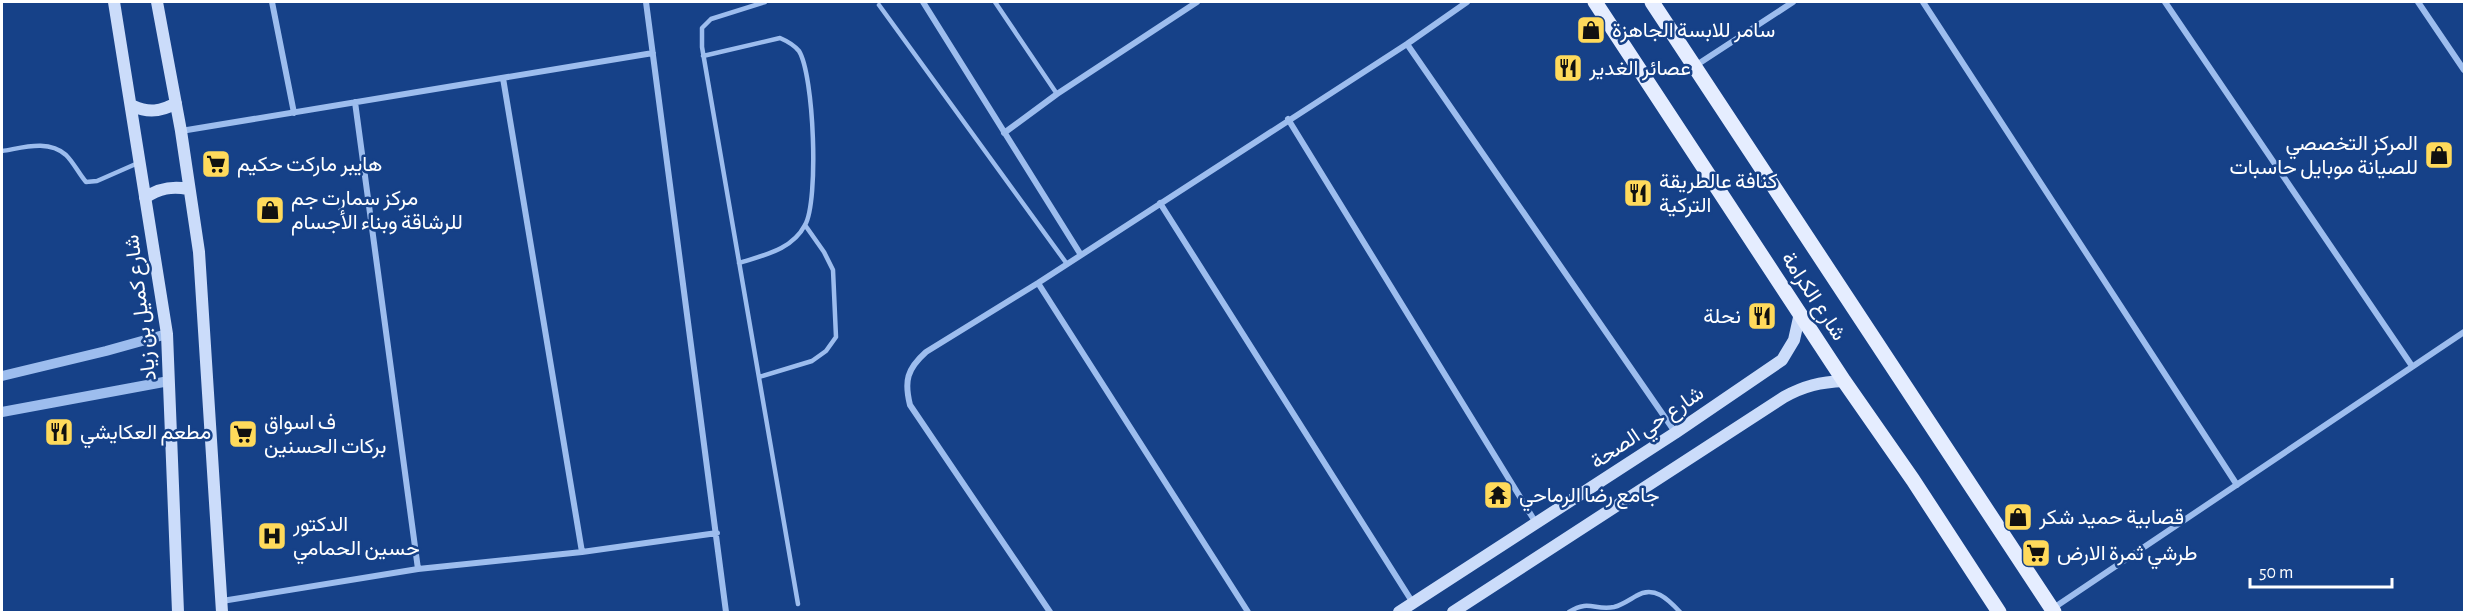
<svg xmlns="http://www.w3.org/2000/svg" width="2466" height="614" viewBox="0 0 2466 614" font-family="'Alegreya Sans',Vazirmatn,sans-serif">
  <rect width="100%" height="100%" fill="#164188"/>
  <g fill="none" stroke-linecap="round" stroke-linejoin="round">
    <path stroke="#9dbdee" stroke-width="4.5" d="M765,2L711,19L702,28V47L798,604
      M995,2L1057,94
      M879,5L1067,264
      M703,56L780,38C787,41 794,45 799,51C814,75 819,201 805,225C792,250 764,255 739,263
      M2,151C22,148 48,139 66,155C74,163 79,174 86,182L97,181L138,163
      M759,377L812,361L826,351L836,337L833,270L824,252L805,225
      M1569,612C1589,599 1595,611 1614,607C1622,605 1629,600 1636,596C1654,585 1668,599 1680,612"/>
    <path stroke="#9dbdee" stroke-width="6" d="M272,2L294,113
      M646,2L726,612
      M923,2L1081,255
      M1923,2L2237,485
      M2165,2L2412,366
      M2418,2L2464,70
      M1407,44L1675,432
      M1695,66L1793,2
      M503,78L582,552
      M355,102L418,569
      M1288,119L1536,523
      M181,131L653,53
      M1004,133L1057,94L1197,2
      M1160,203L1413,603
      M1038,283L1248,612
      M222,601L418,569L582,552L717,533
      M2052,609L2464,332
      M1050,612L910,405C904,381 907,369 926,352L1038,283L1407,44L1467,2"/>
    <path stroke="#9dbdee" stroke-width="10" d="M2,376L106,351L167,334
      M2,412L169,381"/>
    <path stroke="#cbdcfa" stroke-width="12" d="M114,2L167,334L178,612
      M157,2L181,131L199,252L222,612
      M133,106C148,113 161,112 176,103
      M145,198C159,188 172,186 188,189
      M1399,612L1675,433L1782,360L1794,340L1800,313
      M1453,612L1784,397C1804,386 1820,382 1844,381"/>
    <path stroke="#e5edff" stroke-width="15" d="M1595,2L1844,381L1913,480L1999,612
      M1652,2L2054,612"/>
  </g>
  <defs>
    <g id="shop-square" transform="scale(1.5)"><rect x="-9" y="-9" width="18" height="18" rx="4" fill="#ffda5b" stroke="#164188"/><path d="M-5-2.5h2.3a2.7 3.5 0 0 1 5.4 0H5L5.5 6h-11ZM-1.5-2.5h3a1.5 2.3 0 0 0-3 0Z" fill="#111"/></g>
    <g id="restaurant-square" transform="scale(1.5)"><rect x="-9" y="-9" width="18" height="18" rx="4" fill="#ffda5b" stroke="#164188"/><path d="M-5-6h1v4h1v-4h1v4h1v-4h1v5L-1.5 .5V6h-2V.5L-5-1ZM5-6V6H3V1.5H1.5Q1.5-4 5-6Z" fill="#111"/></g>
    <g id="supermarket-square" transform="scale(1.5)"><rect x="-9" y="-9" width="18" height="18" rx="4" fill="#ffda5b" stroke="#164188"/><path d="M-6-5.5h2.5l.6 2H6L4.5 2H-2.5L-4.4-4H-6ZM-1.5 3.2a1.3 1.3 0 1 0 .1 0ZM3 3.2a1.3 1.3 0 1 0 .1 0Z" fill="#111"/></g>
    <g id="temple-square" transform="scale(1.5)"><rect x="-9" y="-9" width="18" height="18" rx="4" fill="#ffda5b" stroke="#164188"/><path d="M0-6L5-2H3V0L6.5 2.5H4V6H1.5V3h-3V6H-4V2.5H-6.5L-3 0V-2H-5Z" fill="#111"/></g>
    <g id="hospital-square" transform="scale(1.5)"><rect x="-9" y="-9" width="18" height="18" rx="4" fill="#ffda5b" stroke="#164188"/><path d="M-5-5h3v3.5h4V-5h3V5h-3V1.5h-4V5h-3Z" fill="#111"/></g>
  </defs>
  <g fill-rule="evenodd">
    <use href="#shop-square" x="1591" y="30"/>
    <use href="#restaurant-square" x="1568" y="68"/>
    <use href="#shop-square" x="2439" y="155"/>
    <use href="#supermarket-square" x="216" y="164"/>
    <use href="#restaurant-square" x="1638" y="193"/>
    <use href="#shop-square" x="270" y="210"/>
    <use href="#restaurant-square" x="1762" y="316"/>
    <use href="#restaurant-square" x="59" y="432"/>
    <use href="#supermarket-square" x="243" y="434"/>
    <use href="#temple-square" x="1498" y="495"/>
    <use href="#shop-square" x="2018" y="517"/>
    <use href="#hospital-square" x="272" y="536"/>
    <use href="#supermarket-square" x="2036" y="553"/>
  </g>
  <g text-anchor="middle" stroke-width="5" stroke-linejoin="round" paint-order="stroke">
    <g font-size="21" fill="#fff" stroke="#164188" text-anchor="start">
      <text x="1612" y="37">سامر للابسة الجاهزة</text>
      <text x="1589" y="75">عصائر الغدير</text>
      <text x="2418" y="150" text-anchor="end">المركز التخصصي<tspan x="2418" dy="24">للصيانة موبايل حاسبات</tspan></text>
      <text x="237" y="171">هایبر مارکت حکیم</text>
      <text x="1659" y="188">كنافة عالطريقة<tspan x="1659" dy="24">التركية</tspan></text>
      <text x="291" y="205">مركز سمارت جم<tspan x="291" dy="24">للرشاقة وبناء الأجسام</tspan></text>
      <text x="1741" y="323" text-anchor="end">نحلة</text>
      <text x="264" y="429">ف اسواق<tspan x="264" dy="24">بركات الحسنين</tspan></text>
      <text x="80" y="439">مطعم العكايشي</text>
      <text x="1519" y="502">جامع رضا الرماحي</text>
      <text x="2039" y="524">قصابية حميد شكر</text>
      <text x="293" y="531">الدكتور<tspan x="293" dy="24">حسين الحمامي</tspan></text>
      <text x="2057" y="560">طرشي ثمرة الارض</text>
    </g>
    <g font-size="21" fill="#fff" stroke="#164188">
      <text transform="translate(1814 296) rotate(57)" y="7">شارع الكرامة</text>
      <text transform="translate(140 308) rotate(-97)" y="7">شارع كميل بن زياد</text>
      <text transform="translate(1647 427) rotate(-34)" y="7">شارع حي الصحة</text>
    </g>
  </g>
  <rect width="2466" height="614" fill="none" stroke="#ffffff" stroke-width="6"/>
  <path d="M2250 578v9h142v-9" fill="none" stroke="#ffffff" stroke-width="3"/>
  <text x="2259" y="578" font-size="18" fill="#ffffff" stroke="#164188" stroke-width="4.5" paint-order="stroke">50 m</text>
</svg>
